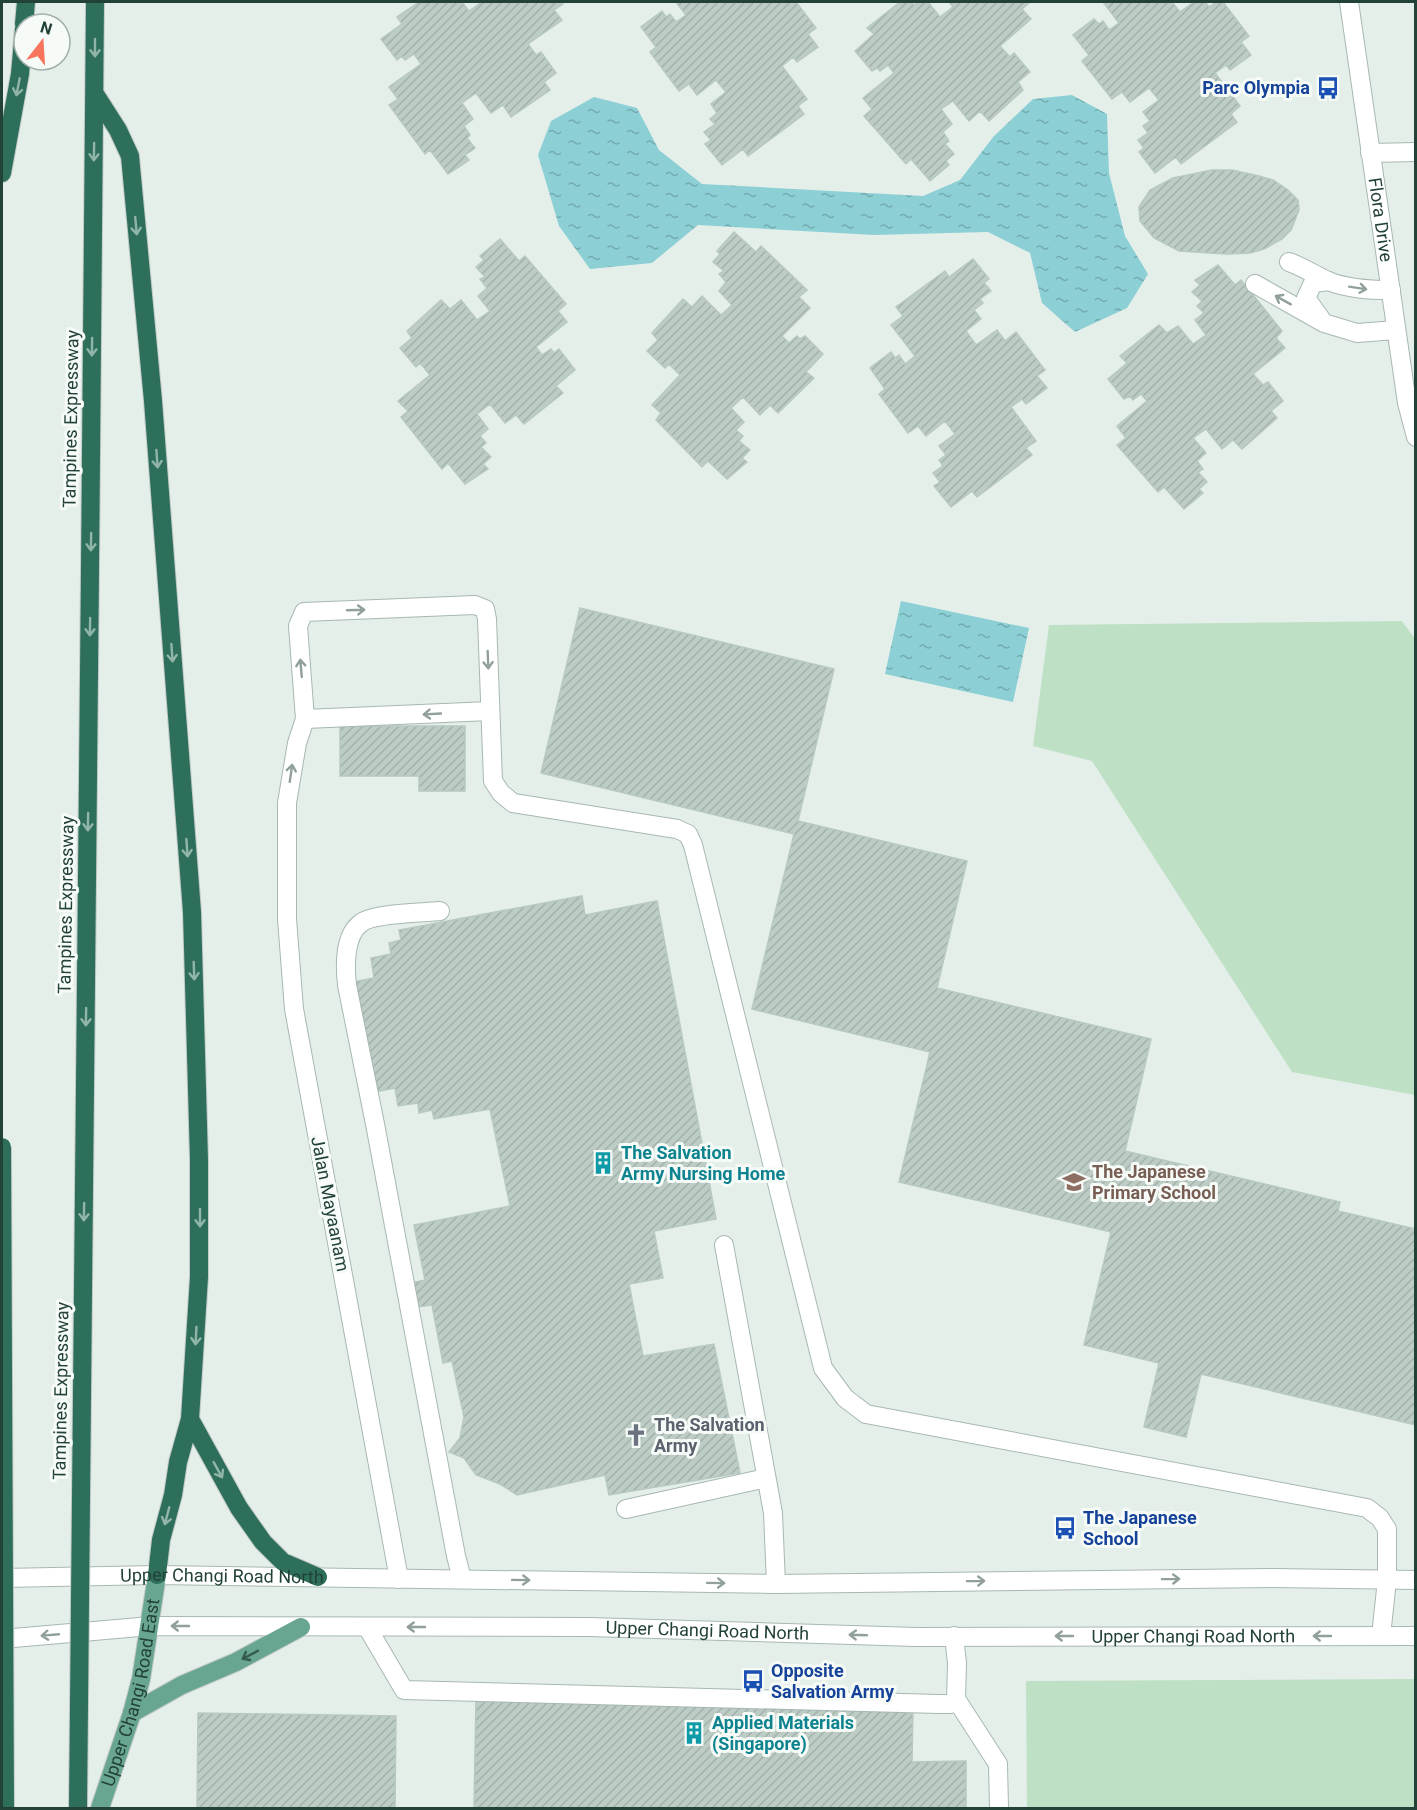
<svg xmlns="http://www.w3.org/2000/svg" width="1417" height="1810" viewBox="0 0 1417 1810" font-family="Roboto,sans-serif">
  <defs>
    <pattern id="water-ripples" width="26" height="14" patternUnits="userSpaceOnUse" patternTransform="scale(1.5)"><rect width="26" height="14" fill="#8cd0d5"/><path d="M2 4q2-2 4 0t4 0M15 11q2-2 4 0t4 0" fill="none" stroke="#72aaae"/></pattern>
    <pattern id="building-hatch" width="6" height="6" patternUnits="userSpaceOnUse" patternTransform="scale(1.5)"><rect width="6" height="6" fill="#bdcdc5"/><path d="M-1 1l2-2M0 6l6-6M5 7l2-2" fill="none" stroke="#a2b1aa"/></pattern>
  </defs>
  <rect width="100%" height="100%" fill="#e5efea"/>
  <path fill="#bee0c4" d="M1402,621L1416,640L1415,1095L1292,1072L1092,761L1033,746L1049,625Z
    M1415,1679V1808H1027L1026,1681Z"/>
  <path fill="url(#water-ripples)" d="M1072,95L1107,114L1109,173L1125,236L1148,274L1127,308L1075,332L1042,303L1030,253L988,232L874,235L698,225L652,263L590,269L559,226L538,155L551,121L594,97L637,108L659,150L702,184L923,196L960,180L994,136L1033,99Z
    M901,601L1029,628L1013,702L885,674Z"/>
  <path fill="url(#building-hatch)" stroke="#b7c9c0" stroke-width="1.5" d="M419,2H462L469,11L482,2H561L563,4L554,10L562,20L528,44L536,55L541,52L556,73L544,82L550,90L511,117L503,105L491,113L476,93L462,103L473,119L464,126L470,135L467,138L475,148L465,155L469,160L448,174L430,150L425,154L389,105L398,99L389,87L421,64L414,54L405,60L402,56L397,60L381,39L402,24L397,17Z
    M676,2H746L747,4L750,2H796L816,28L808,34L818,47L797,62L793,57L782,66L807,99L798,106L804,114L748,156L743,149L722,165L705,144L711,140L704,132L715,124L710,119L717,113L711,104L726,92L716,80L697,95L689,84L679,91L650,52L656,47L641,27L662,11L666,17L670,14L676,22L686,15Z
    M900,2H911L914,5L919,2H928L940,17L953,7L949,2H1028L1029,3L1022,9L1031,19L1000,46L1010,57L1014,53L1030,72L1018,82L1023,90L989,121L980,111L969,121L953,101L941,109L952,124L943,132L949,141L945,144L954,154L946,161L949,165L930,181L911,159L906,164L864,116L872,109L863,98L894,73L888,65L880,71L877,68L872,71L855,51L874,34L867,28Z
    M1103,2H1172L1180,12L1194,2H1205L1209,7L1217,2H1223L1249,36L1241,42L1251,55L1230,70L1226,65L1215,73L1240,106L1231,114L1237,122L1181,164L1176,157L1155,173L1139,152L1144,148L1138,140L1148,133L1143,126L1150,121L1143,112L1159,100L1149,88L1130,102L1122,92L1112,99L1082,61L1089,55L1073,35L1094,19L1099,24L1103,21L1109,30L1119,23Z
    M1212,170H1232L1259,176L1273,180L1288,190L1298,200L1299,210L1291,230L1282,239L1264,249L1250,253L1226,254L1179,251L1154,238L1140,221L1139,207L1150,190L1173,178Z
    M734,232L756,252L761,246L807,290L799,297L810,308L782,336L789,343L797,336L800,339L805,336L823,354L806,372L814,378L778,413L770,405L760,415L743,397L731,408L744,422L736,430L743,436L739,441L750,450L742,458L747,462L727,479L708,461L702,467L656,420L661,413L652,405L680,375L669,364L665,368L647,351L658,340L652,333L683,299L692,307L702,296L721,315L732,305L719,291L726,282L719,274L724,271L713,262L720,254L717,251Z
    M500,239L519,261L525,256L566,304L558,311L567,322L536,347L542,355L551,349L554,353L559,349L575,370L556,386L563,393L524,424L516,415L505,423L490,404L477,414L488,429L480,436L486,443L481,447L491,457L483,464L488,469L465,484L448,463L442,469L401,417L408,411L398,401L430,375L420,363L416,367L400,348L412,338L407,331L441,300L450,309L461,300L477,320L490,311L478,296L487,288L480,279L485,277L476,267L484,260L480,256Z
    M973,259L989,279L984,283L991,291L980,299L983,303L974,310L981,319L966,331L976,345L997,330L1005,341L1016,332L1045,370L1037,376L1047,388L1026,404L1022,399L1011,407L1036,441L1026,448L1032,455L977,497L972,491L951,507L934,486L940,482L933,473L943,466L939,460L946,455L939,446L955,434L945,421L926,436L918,426L908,433L879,394L885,389L870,368L891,352L895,358L899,355L905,364L915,356L891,325L903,316L896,307L945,271L949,277Z
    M1218,265L1235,285L1241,280L1282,331L1276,338L1285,348L1253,374L1263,385L1268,382L1283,401L1271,411L1277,418L1242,449L1233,440L1222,449L1206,429L1193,438L1206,453L1197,461L1203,469L1198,472L1207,482L1199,489L1203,493L1184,509L1164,487L1158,492L1117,445L1126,438L1117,426L1147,401L1141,394L1133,400L1130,396L1124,399L1108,379L1127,363L1120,356L1159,325L1167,333L1178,326L1193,344L1206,335L1195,320L1204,313L1197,306L1202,301L1192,292L1200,285L1195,280Z
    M580,608L834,669L798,821L967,861L937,988L1151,1039L1125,1151L1340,1202L1338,1211L1416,1229V1425L1201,1374L1186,1437L1144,1427L1159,1363L1084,1345L1111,1232L899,1182L930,1052L752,1009L794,834L541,773Z
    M340,726H465V791H419V776H340Z
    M582,896L585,915L657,901L716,1219L654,1231L663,1278L629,1284L643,1356L714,1344L740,1473L609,1495L605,1475L517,1495L500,1484L476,1475L464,1458L449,1452L460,1438L464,1417L452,1361L443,1363L432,1305L417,1307L411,1283L425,1280L414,1225L510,1206L490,1109L434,1119L432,1110L419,1113L418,1103L398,1106L395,1088L374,1092L352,982L374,978L371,958L391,954L389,943L401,940L399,930Z
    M476,1699L913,1705L912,1762L966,1761V1808H474Z
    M198,1713L396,1716L395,1808H197Z"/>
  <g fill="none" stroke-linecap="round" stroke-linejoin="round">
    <g stroke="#a7b8b1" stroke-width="20">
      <path id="service" d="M1370,153L1416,152
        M1289,262C1303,267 1315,275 1328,281C1348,289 1370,290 1391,290
        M1255,284L1324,323L1357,333L1396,330
        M1321,319L1306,298L1313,283L1329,281
        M305,719L490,711
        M440,911C423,913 373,913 361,923C344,935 345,967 347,985L375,1124L456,1556L462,1579
        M724,1245L773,1513L776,1584
        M626,1509L766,1478
        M399,1579L294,1009L287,919V803L297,743L305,719L298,626L304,612L475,605L485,609L487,619L493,781L501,793L513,803L677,829L688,834L693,845L823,1368L845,1398L866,1414L1367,1508L1380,1518L1387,1529V1580L1381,1636
        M367,1627L404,1690L939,1704H951L956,1699L957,1663L954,1636
        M956,1699L998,1764L999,1808"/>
    </g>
    <g stroke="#a7b8b1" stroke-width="20">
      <g id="minor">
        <path id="s1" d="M1349,2L1407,403L1416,437"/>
      </g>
    </g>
    <g stroke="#a7b8b1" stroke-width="20">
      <g id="tertiary">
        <path id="s2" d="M2,1578L157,1575L776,1584L1273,1578L1416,1580"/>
        <path id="s3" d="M2,1639L151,1626L589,1627L916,1637L1416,1636"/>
      </g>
    </g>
    <g stroke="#c1cac7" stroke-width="20">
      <g id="primary">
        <path d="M132,1713L182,1685L236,1662L301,1627"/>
        <path id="s4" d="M100,1808L132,1713L141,1679L157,1575"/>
      </g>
    </g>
    <g stroke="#c1cac7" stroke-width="20">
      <path id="motorway" d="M24,24L26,2
        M95,94L118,130L130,156L153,401L192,912L199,1160V1277L190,1419L178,1462L173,1495L161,1540L157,1575
        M2,173L20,74L24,29
        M90,569L95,2
        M190,1419L239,1508L263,1542L283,1562L318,1577"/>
    </g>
    <use href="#service" stroke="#fff" stroke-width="18"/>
    <use href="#minor" stroke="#fff" stroke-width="18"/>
    <use href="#tertiary" stroke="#fff" stroke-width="18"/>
    <use href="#primary" stroke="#69a691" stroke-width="18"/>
    <use href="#motorway" stroke="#2e6f5c" stroke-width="18"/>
    <g stroke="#c1cac7" stroke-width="20" stroke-linecap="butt">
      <path id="motorway-bridge" d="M2,1147L5,1808
        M78,1808L90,569"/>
    </g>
    <use href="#motorway-bridge" stroke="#2e6f5c" stroke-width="18"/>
  </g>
  <defs><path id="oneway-shaft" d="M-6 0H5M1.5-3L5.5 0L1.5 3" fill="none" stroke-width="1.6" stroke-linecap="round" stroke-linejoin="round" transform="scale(1.5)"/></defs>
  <g stroke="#92b5aa">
    <use href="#oneway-shaft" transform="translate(95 48) rotate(90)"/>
    <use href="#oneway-shaft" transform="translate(18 87) rotate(101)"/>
    <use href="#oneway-shaft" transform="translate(94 152) rotate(91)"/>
    <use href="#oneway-shaft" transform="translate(136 226) rotate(85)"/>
    <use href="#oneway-shaft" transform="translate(92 347) rotate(91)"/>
    <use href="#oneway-shaft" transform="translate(157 459) rotate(86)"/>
    <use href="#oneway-shaft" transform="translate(91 542) rotate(91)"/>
    <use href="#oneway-shaft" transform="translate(90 627) rotate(91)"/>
    <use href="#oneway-shaft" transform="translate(172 653) rotate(86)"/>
    <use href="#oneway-shaft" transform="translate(88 822) rotate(91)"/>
    <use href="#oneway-shaft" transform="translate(187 848) rotate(86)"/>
    <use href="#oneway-shaft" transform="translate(194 971) rotate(88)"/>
    <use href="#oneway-shaft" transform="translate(86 1017) rotate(91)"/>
    <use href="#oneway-shaft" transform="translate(84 1212) rotate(91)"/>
    <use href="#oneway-shaft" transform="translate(200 1218) rotate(90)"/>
    <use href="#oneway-shaft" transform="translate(196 1336) rotate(93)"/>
    <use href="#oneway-shaft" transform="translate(218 1470) rotate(61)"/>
    <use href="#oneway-shaft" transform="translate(167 1516) rotate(105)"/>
  </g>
  <g stroke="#91a09b">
    <use href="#oneway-shaft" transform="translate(1358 288) rotate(9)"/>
    <use href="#oneway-shaft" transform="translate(1283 300) rotate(-151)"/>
    <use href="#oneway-shaft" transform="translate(356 610) rotate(-2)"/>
    <use href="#oneway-shaft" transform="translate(488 660) rotate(88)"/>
    <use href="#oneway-shaft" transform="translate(301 668) rotate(-95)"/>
    <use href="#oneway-shaft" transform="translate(432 714) rotate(177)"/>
    <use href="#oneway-shaft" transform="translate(291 773) rotate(-82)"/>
    <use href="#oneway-shaft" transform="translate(1171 1579) rotate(-1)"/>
    <use href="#oneway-shaft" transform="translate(521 1580) rotate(1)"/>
    <use href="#oneway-shaft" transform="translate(976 1581) rotate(-1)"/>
    <use href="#oneway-shaft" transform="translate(716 1583) rotate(1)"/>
    <use href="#oneway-shaft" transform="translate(180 1626) rotate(-180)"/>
    <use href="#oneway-shaft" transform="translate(416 1627) rotate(-180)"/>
    <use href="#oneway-shaft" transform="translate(50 1635) rotate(175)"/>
    <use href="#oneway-shaft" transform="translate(858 1635) rotate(-178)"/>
    <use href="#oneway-shaft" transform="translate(1064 1636) rotate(180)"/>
    <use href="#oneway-shaft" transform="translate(1322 1636) rotate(180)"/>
  </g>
  <use stroke="#345b4e" href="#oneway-shaft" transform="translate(250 1655) rotate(152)"/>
  <defs>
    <g id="bus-bare" transform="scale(1.8)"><path d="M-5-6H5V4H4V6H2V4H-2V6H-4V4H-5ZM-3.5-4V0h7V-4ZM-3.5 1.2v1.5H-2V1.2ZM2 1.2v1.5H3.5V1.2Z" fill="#1a4fb4" stroke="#f6fbf8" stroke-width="2.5" paint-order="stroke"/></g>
    <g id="building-bare" transform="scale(1.8)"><path d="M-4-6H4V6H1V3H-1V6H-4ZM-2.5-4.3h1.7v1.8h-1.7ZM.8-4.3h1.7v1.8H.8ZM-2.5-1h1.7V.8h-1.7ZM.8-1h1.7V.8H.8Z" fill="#0f9aa8" stroke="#f6fbf8" stroke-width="2.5" paint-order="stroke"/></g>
    <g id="school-bare" transform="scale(1.8)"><path d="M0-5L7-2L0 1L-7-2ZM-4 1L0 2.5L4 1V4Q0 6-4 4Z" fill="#8d6e63" stroke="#f6fbf8" stroke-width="2.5" paint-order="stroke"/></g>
    <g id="church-bare" transform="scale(1.8)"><path d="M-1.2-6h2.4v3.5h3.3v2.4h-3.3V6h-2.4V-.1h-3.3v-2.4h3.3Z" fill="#6b7280" stroke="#f6fbf8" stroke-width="2.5" paint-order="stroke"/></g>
  </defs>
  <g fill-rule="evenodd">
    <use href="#bus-bare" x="1328" y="88"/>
    <use href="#building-bare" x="603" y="1163"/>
    <use href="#school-bare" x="1074" y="1182"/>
    <use href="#church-bare" x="636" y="1435"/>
    <use href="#bus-bare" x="1065" y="1528"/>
    <use href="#bus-bare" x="753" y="1681"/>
    <use href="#building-bare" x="694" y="1733"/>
  </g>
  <g text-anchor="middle" stroke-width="6" stroke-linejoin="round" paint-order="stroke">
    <g font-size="18" font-weight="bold" fill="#164399" stroke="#f6fbf8" text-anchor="start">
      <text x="1310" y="94" text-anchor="end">Parc Olympia</text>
      <text x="1083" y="1524">The Japanese<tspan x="1083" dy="21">School</tspan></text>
      <text x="771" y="1677">Opposite<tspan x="771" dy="21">Salvation Army</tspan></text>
    </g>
    <g font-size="18" fill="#234237" stroke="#f6fbf8">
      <text dy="6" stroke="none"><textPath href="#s1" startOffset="220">Flora Drive</textPath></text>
      <text transform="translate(71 419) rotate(-89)" y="6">Tampines Expressway</text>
      <text transform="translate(66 905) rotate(-89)" y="6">Tampines Expressway</text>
      <text transform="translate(330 1204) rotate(79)" y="6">Jalan Mayaanam</text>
      <text transform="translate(61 1391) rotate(-89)" y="6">Tampines Expressway</text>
      <text dy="6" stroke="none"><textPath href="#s2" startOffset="220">Upper Changi Road North</textPath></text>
      <text dy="6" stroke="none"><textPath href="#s3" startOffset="706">Upper Changi Road North</textPath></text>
      <text dy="6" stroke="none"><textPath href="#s3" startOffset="1192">Upper Changi Road North</textPath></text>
      <text dy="6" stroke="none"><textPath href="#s4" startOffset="120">Upper Changi Road East</textPath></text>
    </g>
    <g font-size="18" font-weight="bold" fill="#0d838f" stroke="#f6fbf8" text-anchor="start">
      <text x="621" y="1159">The Salvation<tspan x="621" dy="21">Army Nursing Home</tspan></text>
      <text x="712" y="1729">Applied Materials<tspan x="712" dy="21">(Singapore)</tspan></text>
    </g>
    <g font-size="18" font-weight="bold" fill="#785e54" stroke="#f6fbf8" text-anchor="start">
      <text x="1092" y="1178">The Japanese<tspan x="1092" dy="21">Primary School</tspan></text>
    </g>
    <g font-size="18" font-weight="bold" fill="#5b616d" stroke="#f6fbf8" text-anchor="start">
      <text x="654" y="1431">The Salvation<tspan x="654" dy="21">Army</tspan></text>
    </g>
  </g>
  <rect width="1417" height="1810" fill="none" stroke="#234237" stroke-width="6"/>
  <g transform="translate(42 42) rotate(17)"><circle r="28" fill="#f6fbf8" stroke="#a2b1ab" stroke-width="1.5"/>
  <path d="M0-4.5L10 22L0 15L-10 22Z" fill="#f6755c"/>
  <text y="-9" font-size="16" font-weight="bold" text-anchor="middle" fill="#234237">N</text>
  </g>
</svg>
